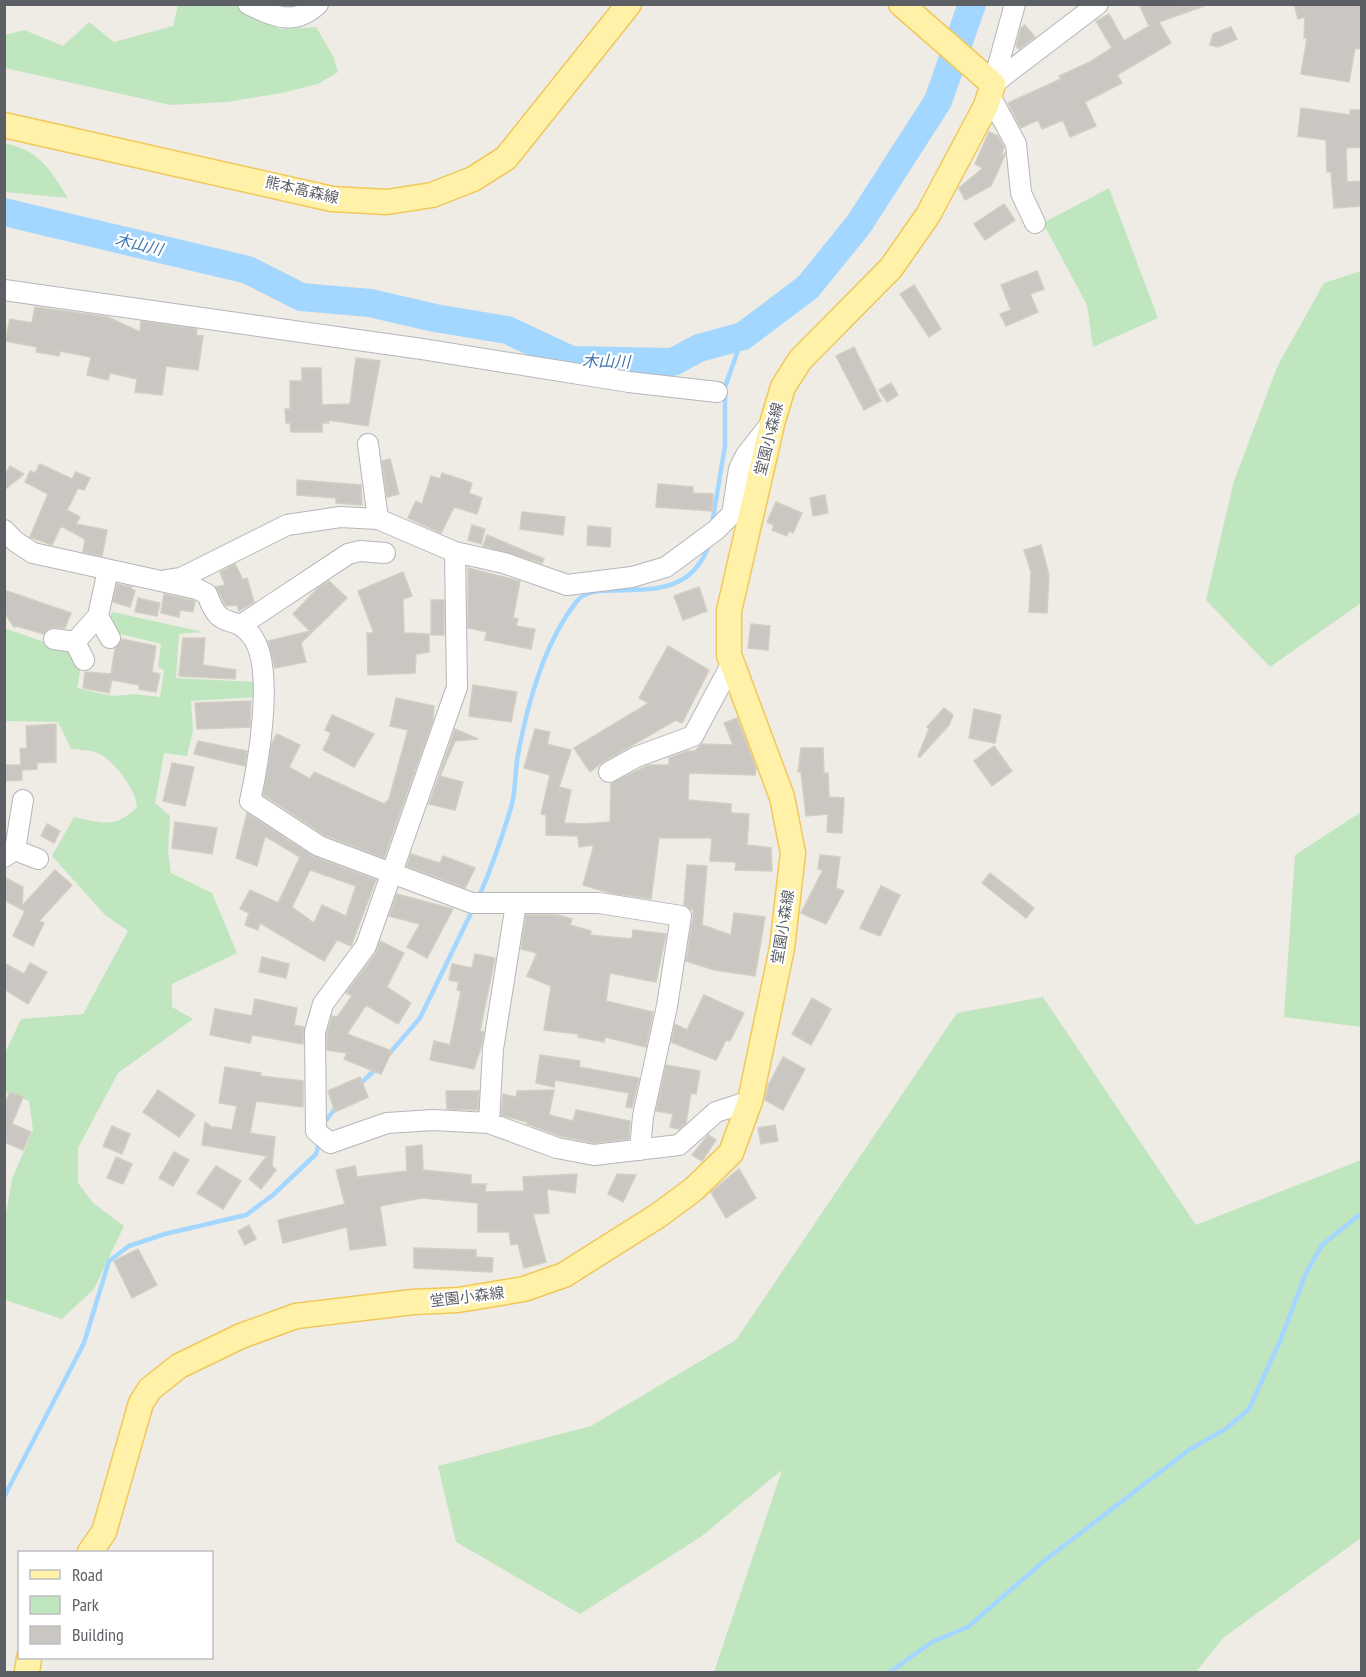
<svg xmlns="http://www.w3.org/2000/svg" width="1366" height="1677" viewBox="0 0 1366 1677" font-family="'PT Sans Narrow','Noto Sans JP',sans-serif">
  <rect width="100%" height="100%" fill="#eeece4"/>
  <path fill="#c0e6c0" d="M234,4L280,29L316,27L333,56L338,72L318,84L282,93L227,102L171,105L5,68V35L24,30L63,46L89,22L114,42L173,26L178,5Z
    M4,143C39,150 50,169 68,198L5,192Z
    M1109,188L1158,318L1093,347L1087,305L1043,223Z
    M1361,271V603L1270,667L1206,600L1234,481L1278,365L1324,283Z
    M113,612L203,632L179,634L176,678L256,682V697L191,701L193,731L187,756L164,753L155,803L170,816L168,851L171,873L212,893L237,953L172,984V1007L193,1019L118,1073L78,1148V1183L93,1203L124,1226L94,1289L62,1319L5,1300V1219L12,1179L33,1130L29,1101L5,1092V1053L21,1019L83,1014L128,931L105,915L52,856L74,817C102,823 116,829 137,807C137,791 112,757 95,752C88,750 79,750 71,749L58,722L5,721L4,628L70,651L81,666L77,688L113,696L135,694L160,697L164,670L158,667L161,644L120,634L108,619Z
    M1361,812V1027L1284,1017L1295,855Z
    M1043,997L1196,1225L1361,1160V1538L1223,1638L1196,1672H714L782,1470L702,1536L580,1614L456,1542L438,1466L591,1426L736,1340L957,1013Z"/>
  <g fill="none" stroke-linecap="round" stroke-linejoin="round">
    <path stroke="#a3d7ff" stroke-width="4.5" d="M712,524L725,446V387L743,336
      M478,899C491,869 503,835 512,804C516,788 515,770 518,754C528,702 544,643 577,601C598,573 685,618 709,544
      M389,1054L420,1018L473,909
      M358,1086L378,1067
      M324,1123L337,1106
      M4,1497L84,1343L109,1261L129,1246L165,1234L246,1215L273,1195L316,1154L320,1140
      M890,1672L932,1642L968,1627L1044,1561L1189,1450L1227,1428L1249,1409L1280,1341L1306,1273L1322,1245L1362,1213"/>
    <path stroke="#a3d7ff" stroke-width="28" d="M4,212L248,270L301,297L370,303L435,318L507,330L571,360L673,362L699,348L743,336L808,287L859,224L938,101L972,4"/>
  </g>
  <path fill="#cac6c1" stroke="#d3cec2" stroke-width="1.5" fill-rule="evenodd" d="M1139,4L1204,6L1159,22L1171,43L1117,75L1122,83L1085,102L1096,126L1070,137L1063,120L1042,129L1038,120L1021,128L1008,103L1061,79L1059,76L1090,62L1112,48L1096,21L1109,14L1124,41L1151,25L1149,26Z
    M1294,4H1361L1362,48L1355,49L1349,82L1301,74L1307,38H1304L1305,17L1298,19Z
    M1025,25L1035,37L1019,49L1016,46L1021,28Z
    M1231,27L1237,39L1218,47L1210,45L1213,34Z
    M1301,108L1350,115V110H1362V147L1346,148L1347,182L1362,181V206L1334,208L1331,172H1327L1326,140L1298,136Z
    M989,132L998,136L1004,147L1001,156L1005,153V155L991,186L965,200L959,188L983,168L975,164Z
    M1004,204L1015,220L985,240L974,224Z
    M1037,271L1044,289L1030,294L1038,312L1006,326L1000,314L1011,310L1001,285Z
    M914,285L941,329L929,337L900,294Z
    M35,307L108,317L140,332L141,321L197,329L196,335L203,336L198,370L166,366L162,395L135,392L137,379L110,373L108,380L87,375L91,357L60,351L59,356L36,352L37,347L5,341L10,319L32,323Z
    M854,347L881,401L864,410L836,356Z
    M356,358L380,361L368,426L328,420L329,423H322V432H291L290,423H286L285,409H290V381H302V368H321L322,405L350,404Z
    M891,383L898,395L887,402L879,390Z
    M390,459L399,494L387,497L382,461Z
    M40,464L72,479L76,472L90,478L84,490L78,488L67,510L80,517L76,524L107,530L102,556L83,552L85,539L61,526L52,545L30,537L48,494L25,482L30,471L35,473Z
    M10,466L24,474L4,490V476Z
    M442,473L472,483L469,493L482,498L477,514L454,507L441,533L408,518L416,501L422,504L431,476L440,479Z
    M297,480L361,485L362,505L336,503V498L297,495Z
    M658,484L693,487V493L713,494L712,511L656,507Z
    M825,495L828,513L813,516L810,498Z
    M776,502L802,513L793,533L789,531L787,536L772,530L774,525L767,522Z
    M522,512L565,517L563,535L520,529Z
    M472,525L485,529L481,544L468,540Z
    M588,526L611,528L610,547L587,545Z
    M487,535L544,559L542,563L483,546Z
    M1041,545L1049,575L1047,613L1029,612L1031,572L1024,550Z
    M235,564L243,580L247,578L254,602L239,611L237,605L226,606L216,587L225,585L220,572Z
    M468,568L520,581L513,618L518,619L516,626L535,629L531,649L485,640L487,632L468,628Z
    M403,572L412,596L403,599L404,633L429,634V652L416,654L415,673L368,675L367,633H374L358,591Z
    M329,581L347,598L301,643L306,662L275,668L268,641L310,631L293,614L318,588Z
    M117,584L132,587L131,589L135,591L130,607L113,602Z
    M699,587L707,611L683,620L674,596Z
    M4,590L71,613L65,628H50L43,634L17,626L14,627L4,612Z
    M164,594L195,601L193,612L180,610L179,617L161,613Z
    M138,598L160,603L157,616L135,612Z
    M431,600H444V635H431Z
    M751,624L770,626L768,650L748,648Z
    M183,638H205L203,665L236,670L235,679L179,676Z
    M122,639L156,646L152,672L160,674L156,692L139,689V685L112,680L109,693L83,688L85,672L111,674L115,649Z
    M668,646L709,670L682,723L676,720L603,762L590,772L574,748L649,703L639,698Z
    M473,685L517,692L511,722L469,716Z
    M396,698L434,706L433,720L384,858L324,835L263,795L272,743L277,734L300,745L289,767L310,779L314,772L384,804L389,799L408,730L390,726Z
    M251,701L250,727L197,729L195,703Z
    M944,708L953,715L949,725L920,757L918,756L929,729L927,727Z
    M974,709L1001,715L995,743L969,738Z
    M332,715L374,734L354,767L323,750L331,733L325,730Z
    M737,718L756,768L755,775L689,773L688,800L731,804V813L749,814L747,845L771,848L772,871L735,870L736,862L710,861L712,838H659L651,899L610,893L583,885L594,845L579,847L578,836L546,835V815L541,814L550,775L524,768L535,729L550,732L547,744L571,750L559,787L571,790L564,823L584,824L610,822L611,783L649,765H669V758L687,751H695L701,744L733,745L724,723Z
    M56,724V762L37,763V769L22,770V780L4,781V765H21L20,749L27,748L26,726Z
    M455,729L478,739L455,741L440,776L463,782L455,810L429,804Z
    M198,741L247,751L245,766L194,754Z
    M994,746L1012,771L992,786L974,761Z
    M801,748H823L824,773H828L829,797L844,798L842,833L827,832L828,814L806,816L801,772H798Z
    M172,763L194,767L185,806L163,801Z
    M247,813L313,856L376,880L351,946L337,940L324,961L260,923L258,930L245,925L249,913L240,909L250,890L278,903L300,857L265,836L257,866L236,858ZM310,870L356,886L346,916L322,905L314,923L292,907Z
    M175,822L217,828L212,854L172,848Z
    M47,824L60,831L54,843L41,836Z
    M411,854L440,863L443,856L475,868L465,888L407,866Z
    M820,855L840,857L836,888L844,891L826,924L801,913L823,870L818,869Z
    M687,865L707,866L702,925L731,935L734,913L765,917L755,976L714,970L686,961L693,917V910L684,905Z
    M55,870L72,885L39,921L44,923L33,946L13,936L25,911L4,900V877L23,887L22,906Z
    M990,873L1034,908L1026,918L982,883Z
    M881,886L900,895L880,936L860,928Z
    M397,894L453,909L427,958L407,947L420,924L389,916Z
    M526,915H557L572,919L570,925L591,931L590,935L632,939L633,930L666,934L656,982L610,973L606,1001L653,1012L646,1047L605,1037L604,1042L578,1037L579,1034L544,1030L551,986L527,976L537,953L521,949Z
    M380,941L404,953L387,987L411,1003L398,1024L366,1005L347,1034L392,1051L381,1074L344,1059L347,1053L327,1050V1034L332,1016L337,1017L352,996L346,993L376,953Z
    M475,954L495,958L480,1031L484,1032L481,1047L474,1069L430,1060L434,1041L450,1045L461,991L457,990L459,982L449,980L452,964L472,968Z
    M262,957L289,964L286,978L259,972Z
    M4,963L24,974L30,963L47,972L28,1004L4,989Z
    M704,995L744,1013L730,1041L726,1040L716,1060L671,1042L675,1024L687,1030Z
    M812,998L831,1009L811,1045L792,1034Z
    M255,999L297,1008L294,1025L304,1027L303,1044L252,1035L250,1043L210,1035L215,1009L252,1016Z
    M540,1055L580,1061L579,1067L639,1078L632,1108L626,1107L629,1093L555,1080L554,1087L536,1083Z
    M783,1057L805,1069L783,1110L765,1100L768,1086Z
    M666,1065L700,1071L696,1094L691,1093L686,1123L679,1129L670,1127L673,1114L656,1111Z
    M225,1067L261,1073L260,1076L303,1081V1107L256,1101L250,1133L275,1137L272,1166L276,1170L261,1189L249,1179L267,1156L202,1145L205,1122L215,1129V1127L232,1130L237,1106L219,1103Z
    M360,1077L368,1097L335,1112L328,1091Z
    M158,1090L195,1115L179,1137L143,1112Z
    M554,1090L549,1115L573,1121L576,1110L630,1121L629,1139L594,1143L560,1136L527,1124V1122L501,1115L503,1094L516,1097L517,1091Z
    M446,1091H479L478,1110L447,1109Z
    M10,1092L23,1097L12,1124L31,1132L23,1150L4,1142V1106Z
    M775,1125L778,1141L761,1144L758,1128Z
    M112,1126L130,1134L122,1154L103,1146Z
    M708,1135L716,1140L702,1161L692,1155Z
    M422,1145L423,1170L471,1175V1184H486L485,1192L524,1191L523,1177L577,1174L575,1193L547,1189L549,1213L533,1214L546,1262L524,1268L518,1244L511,1245L509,1232H478V1203L422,1198L380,1206L386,1245L350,1250L347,1227L283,1243L278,1220L345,1204L336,1170L355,1166L357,1177L407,1171L406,1147Z
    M174,1152L189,1160L173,1186L159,1178Z
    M116,1157L132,1164L123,1184L107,1178Z
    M216,1166L241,1181L223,1209L197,1193Z
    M739,1169L756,1198L726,1218L711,1192Z
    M617,1174L636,1175L623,1202L608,1194Z
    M249,1225L256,1239L245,1245L238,1231Z
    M414,1248L476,1250V1257L493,1258L492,1272L414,1268Z
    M138,1249L157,1285L132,1298L114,1261Z"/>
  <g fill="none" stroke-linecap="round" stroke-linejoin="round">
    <g stroke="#b4b6bb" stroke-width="22">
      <path id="minor" d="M248,4C273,16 294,27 318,4
        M993,84L1098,4
        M993,84L1015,4
        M990,96L1016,144L1021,193L1035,223
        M4,290L422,349L629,382L717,392
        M368,444L378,519
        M4,530L16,542L33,553L197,589L207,594C221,634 231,611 251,635C276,665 258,765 250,801L319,846L472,903H599L681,916L667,1006L643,1116L640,1150
        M455,552L457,687L366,946L323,1004L315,1032L316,1131L330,1143L387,1123L433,1120L489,1123L557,1148L594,1155L679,1145L716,1112L750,1101
        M108,570L98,616L110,638
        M167,580L181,578L287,525L340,517L378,519L455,552L504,563L567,585L632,577L666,567L716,530L732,514L739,469L746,455L772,422
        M241,625L348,554L360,551L385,553
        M54,639L75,642
        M84,660L75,642L98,616
        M609,772L636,757L693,736L732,663
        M15,850L23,800
        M4,857L15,850L38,859
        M489,1123L493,1049L516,904"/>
    </g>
    <g stroke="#f2c759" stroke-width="27">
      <path id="major" d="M4,125L332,199L387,202L432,195L473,179L506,158L629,4
        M90,1552L104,1532L141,1403L150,1389L179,1366L241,1336L296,1316L413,1302L458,1300L524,1289L564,1275L659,1215L694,1189L731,1153L750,1101L782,948L793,853L782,797L729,655V611L773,420L783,387L800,360L891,268L928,215L986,106L993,84L901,4
        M27,1672L29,1658"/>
    </g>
    <use href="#minor" stroke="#fff" stroke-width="20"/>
    <use href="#major" stroke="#fff1a8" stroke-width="24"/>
  </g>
  <g text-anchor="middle" stroke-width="4.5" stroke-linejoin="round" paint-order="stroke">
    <g font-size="15" fill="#5c5f64" stroke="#fff">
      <text transform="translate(302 190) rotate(13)" y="5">熊本高森線</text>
      <text transform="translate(769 439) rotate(-76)" y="5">堂園小森線</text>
      <text transform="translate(783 927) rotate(-81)" y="5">堂園小森線</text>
      <text transform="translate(467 1297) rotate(-7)" y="5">堂園小森線</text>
    </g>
    <g font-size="16" font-style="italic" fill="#4077b1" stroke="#fff">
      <text transform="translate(139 244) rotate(13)" y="6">木山川</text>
      <text transform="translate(606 361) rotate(1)" y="6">木山川</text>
    </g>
  </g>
  <rect width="1366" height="1677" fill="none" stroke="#5c5f64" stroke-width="12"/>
  <rect x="18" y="1551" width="195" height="108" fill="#ffffff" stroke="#bebfc1" stroke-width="1.5"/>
  <rect x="30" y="1570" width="30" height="9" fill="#fff1a8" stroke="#bebfc1" stroke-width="1.5"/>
  <text x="72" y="1581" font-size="18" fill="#5c5f64">Road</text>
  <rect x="30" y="1596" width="30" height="18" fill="#c0e6c0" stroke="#bebfc1" stroke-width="1.5"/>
  <text x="72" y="1611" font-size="18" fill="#5c5f64">Park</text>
  <rect x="30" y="1626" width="30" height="18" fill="#cac6c1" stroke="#bebfc1" stroke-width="1.5"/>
  <text x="72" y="1641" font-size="18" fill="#5c5f64">Building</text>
</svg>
